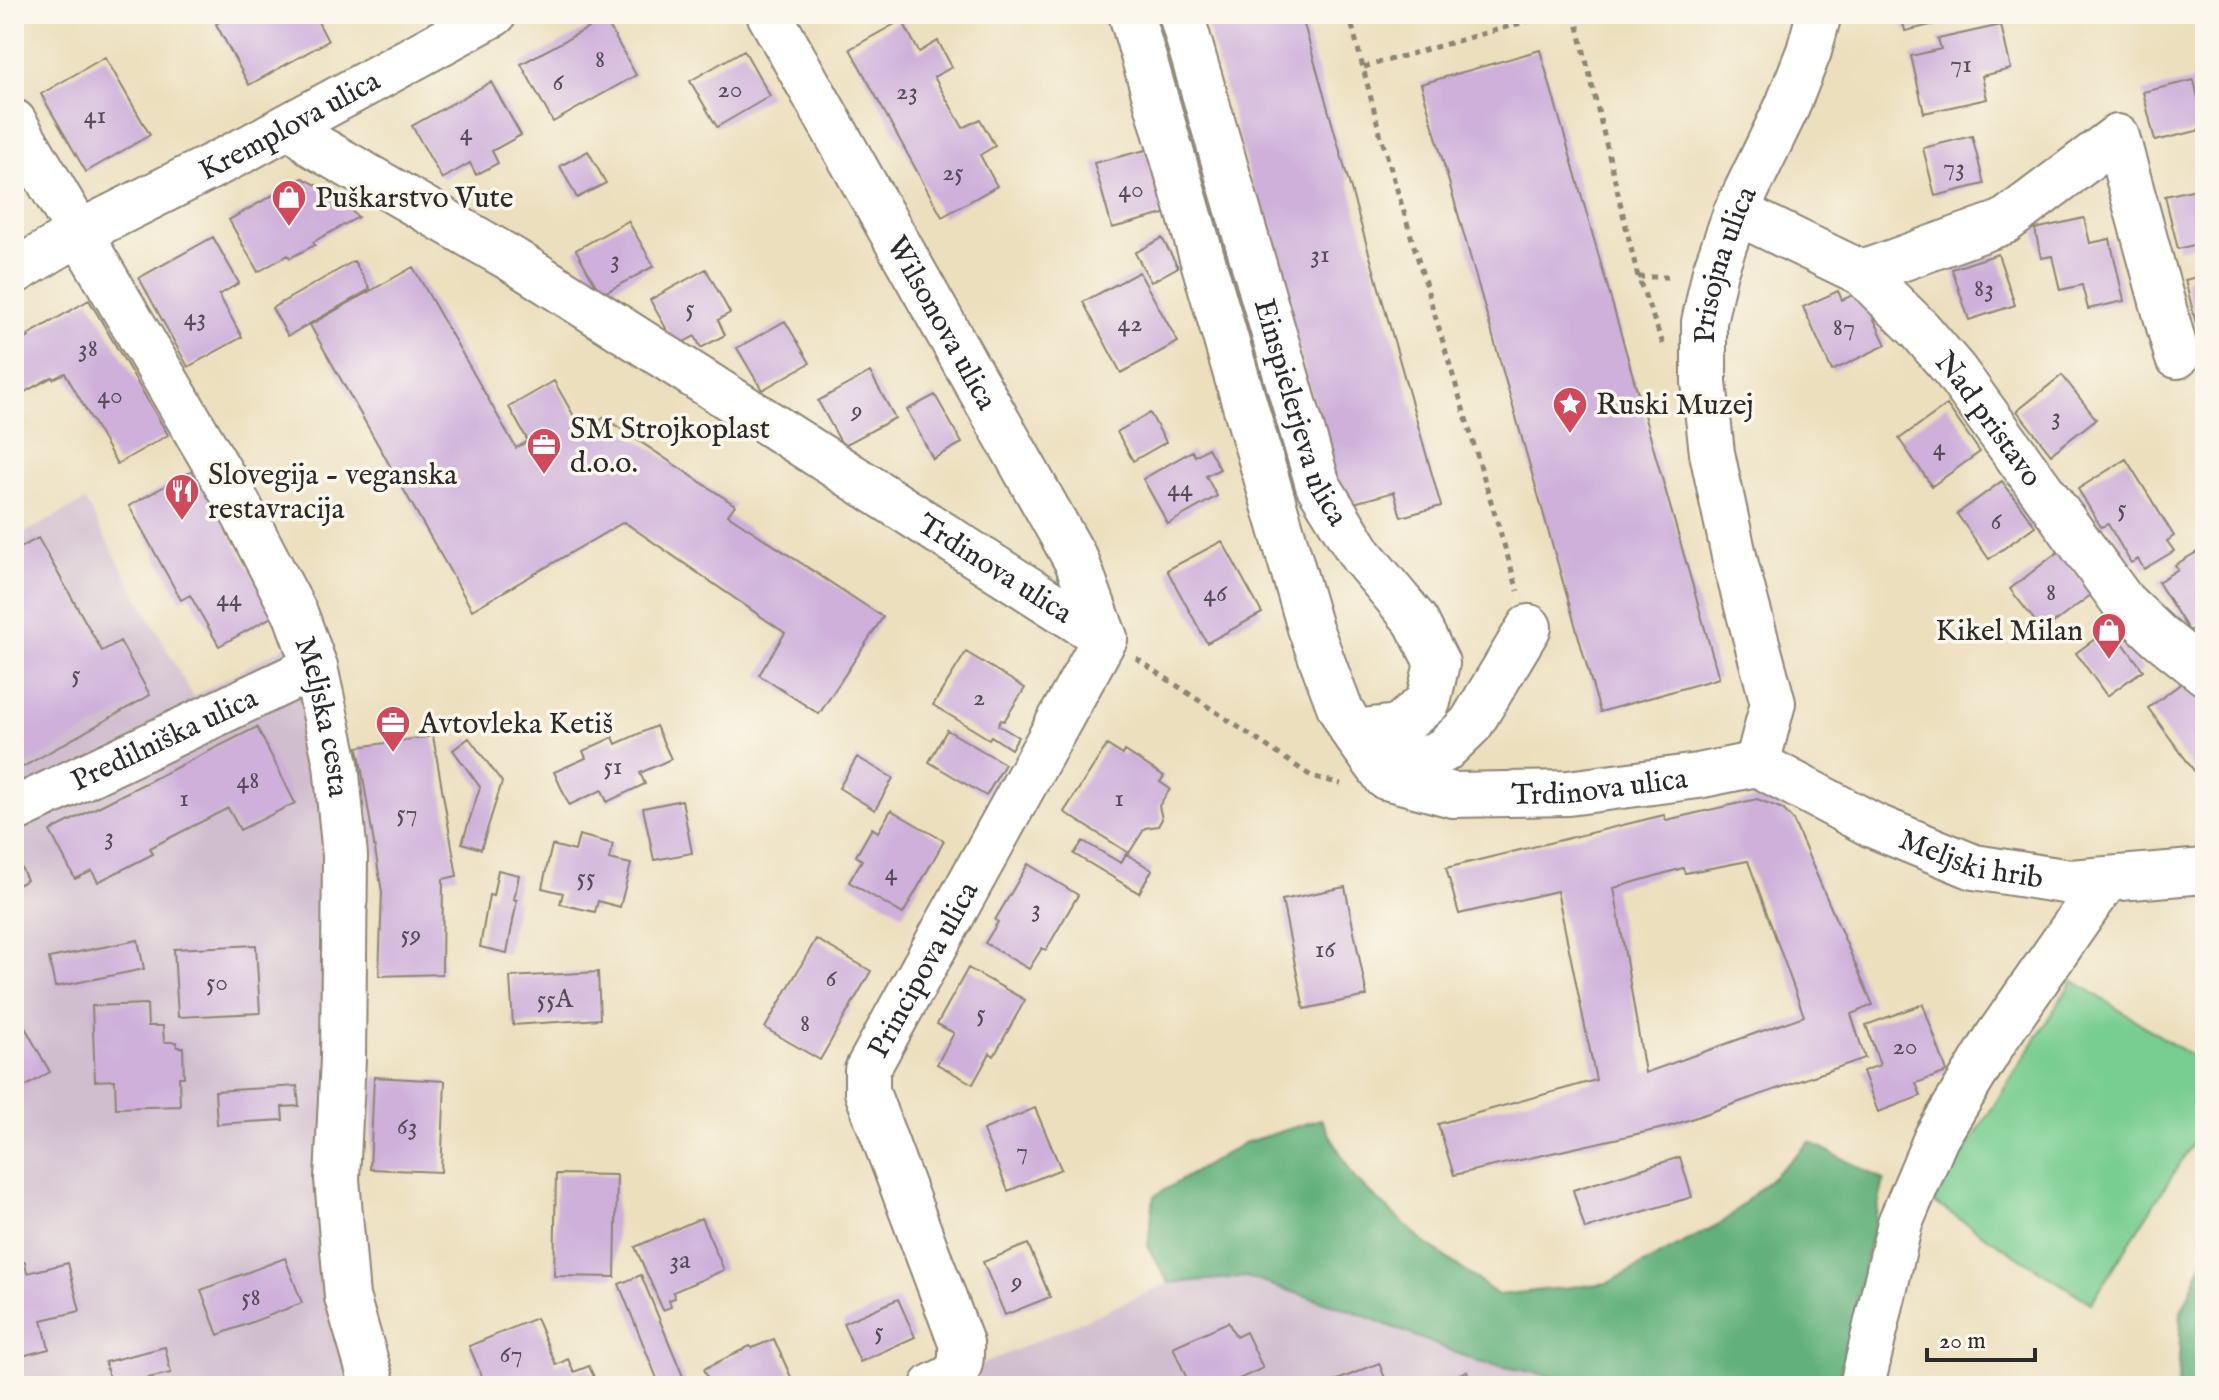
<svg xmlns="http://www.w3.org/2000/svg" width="2219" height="1400" viewBox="0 0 2219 1400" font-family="'IM FELL English',serif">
  <rect width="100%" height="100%" fill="#fbf7ec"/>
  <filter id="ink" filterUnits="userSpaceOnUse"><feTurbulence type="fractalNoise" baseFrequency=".0125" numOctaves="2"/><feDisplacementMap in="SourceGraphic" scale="16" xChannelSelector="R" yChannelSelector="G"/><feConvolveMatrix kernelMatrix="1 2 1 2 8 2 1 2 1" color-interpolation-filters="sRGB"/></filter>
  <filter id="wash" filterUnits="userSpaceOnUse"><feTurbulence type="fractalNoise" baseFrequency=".006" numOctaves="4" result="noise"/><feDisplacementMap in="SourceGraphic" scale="32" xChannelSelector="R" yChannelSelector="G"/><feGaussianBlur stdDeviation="1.8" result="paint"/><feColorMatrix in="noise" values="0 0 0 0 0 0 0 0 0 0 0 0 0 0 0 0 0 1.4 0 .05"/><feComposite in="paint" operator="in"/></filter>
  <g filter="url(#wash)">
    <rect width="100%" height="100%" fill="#ecdfbd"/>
    <path fill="#d0bdce" d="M85,501L193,697L293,642L320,765L357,1386H14V538Z
      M1246,1277L1353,1311L1479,1362L1603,1386H933L1169,1283Z"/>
    <path fill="#78cd90" stroke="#527c5e" stroke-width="2" d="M2073,980L2205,1065V1124L2091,1303L1933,1202Z"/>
    <path fill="#62b07a" stroke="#466e52" stroke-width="2" d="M1321,1119L1355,1179L1423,1241L1498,1295L1608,1283L1725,1221L1810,1142L1884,1180L1838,1383H1876V1386H1603L1479,1362L1353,1311L1246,1277L1169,1283L1148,1247L1154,1196L1244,1143Z
      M2205,1256V1386H2178L2181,1313Z"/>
    <g id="blocks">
      <path fill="#ceb0da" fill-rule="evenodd" d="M233,14H314L328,41L249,85L216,24Z
        M1204,14H1301L1441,506L1401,517L1394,492L1343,506Z
        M1901,14H1964L1965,17L1905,31Z
        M605,19L636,75L553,122L521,64Z
        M902,20L919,52L938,41L952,67L934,77L963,128L980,119L995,146L980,155L997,186L942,217L850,49Z
        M2001,25L2011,69L1982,76L1987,99L1924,113L1911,56L1941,49L1938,39Z
        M744,50L770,96L717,127L690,81Z
        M1540,50L1719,678L1600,712L1421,84Z
        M105,57L150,135L86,172L41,94Z
        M2194,80L2205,129L2155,141L2143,92Z
        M491,82L521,135L492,151L498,163L476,175L470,163L442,179L412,126Z
        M1972,136L1984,184L1935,196L1923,148Z
        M1150,149L1168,213L1112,228L1094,163Z
        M588,151L606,183L577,198L560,166Z
        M303,178L332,193L358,217L313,242L315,245L290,258L288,255L258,272L229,220Z
        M2205,187V242L2178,249L2165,196Z
        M2084,218L2090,243L2110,239L2124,301L2088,309L2082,285L2060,290L2052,256L2041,258L2035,229Z
        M628,221L654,266L601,295L576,250Z
        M213,237L239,283L219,295L242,337L188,367L139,278Z
        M1162,238L1178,267L1151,282L1135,253Z
        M1998,254L2015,305L1969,320L1952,269Z
        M354,261L370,289L288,336L272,308Z
        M413,267L516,448L528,441L509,407L554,381L579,425L592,433L603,417L735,505L728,515L883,617L819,714L759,675L785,633L624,522L472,610L310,325Z
        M706,269L730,313L718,320L725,335L701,348L695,336L676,346L650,300Z
        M1139,272L1178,342L1121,373L1083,302Z
        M2205,275V334L2199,335L2185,280Z
        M1838,291L1842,300L1861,291L1886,345L1832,371L1803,307Z
        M89,300L168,435L117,464L65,373L53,379L52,377L23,393L14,377V346L29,337L28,335Z
        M785,321L810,363L762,390L737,348Z
        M870,372L895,418L843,446L818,401Z
        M2062,375L2096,419L2051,454L2017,411Z
        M935,395L962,443L933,459L907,410Z
        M1947,405L1980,452L1932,486L1899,439Z
        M1150,413L1166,442L1133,461L1117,432Z
        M1208,448L1220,469L1206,476L1217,496L1168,524L1143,479L1192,451L1195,456Z
        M2126,459L2174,536L2167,541L2174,551L2144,569L2138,559L2131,563L2108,524L2101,527L2078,489Z
        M194,470L275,615L219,646L190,595L181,600L129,506Z
        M2002,481L2035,526L1989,559L1957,514Z
        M38,538L102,651L120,641L150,695L14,772V551Z
        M1222,541L1262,613L1207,643L1167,570Z
        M2059,551L2092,594L2043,631L2010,589Z
        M2197,552L2199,556L2205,553V621L2189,631L2158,582L2178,569L2175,565Z
        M2111,627L2143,670L2107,696L2076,653Z
        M966,652L1025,688L1004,721L1001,720L998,725L1018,737L1011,749L991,736L989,739L933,705Z
        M2190,677L2205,698V765L2195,772L2148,708Z
        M656,726L671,759L640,773L645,784L607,802L602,790L569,805L554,772L586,758L583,751L613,737L616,744Z
        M257,727L295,803L240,830L228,808L150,848L153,854L98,882L92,871L75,879L50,831Z
        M947,730L1005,764L986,796L929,762Z
        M433,736L457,876L443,879L442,974L379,976L382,892L358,747Z
        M469,738L502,782L481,849L462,843L480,787L453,750Z
        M1107,745L1123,755L1125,751L1164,776L1160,782L1170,789L1159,806L1162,819L1158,826L1145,828L1129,853L1064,812Z
        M857,757L893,778L875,810L839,788Z
        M1757,799L1783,809L1793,820L1873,1005L1851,1014L1865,1058L1668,1127L1454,1175L1438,1124L1596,1080L1557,891L1459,914L1446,868L1664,815L1666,820ZM1748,861L1804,1016L1645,1073L1614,888L1683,868L1685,873Z
        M682,800L692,853L654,860L643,808Z
        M891,810L944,841L903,914L849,882L862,860L856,856L872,828L878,832Z
        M579,835L613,844L609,859L631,864L620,907L598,901L595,912L560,904L563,893L542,888L552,845L575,851Z
        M1083,841L1121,863L1126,854L1152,870L1139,893L1074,854Z
        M14,852L27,880L14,887Z
        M1028,864L1078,895L1046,950L1042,948L1029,969L985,943L998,922L995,920Z
        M498,870L519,875L514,900H517L507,953L480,947L489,895L493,896Z
        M1345,887L1367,996L1304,1009L1282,900Z
        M816,939L871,971L820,1060L765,1028Z
        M138,940L144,969L55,987L49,958Z
        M256,945L260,1013L178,1017L174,949Z
        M968,968L1025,1000L994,1056L990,1053L973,1084L937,1064L954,1033L937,1024Z
        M598,972L600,1019L513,1025L510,977Z
        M147,1004L148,1026H163L164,1042H177V1047H183L184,1077H179L180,1106L116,1108L115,1080L95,1081L92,1006Z
        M1923,1004L1947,1072L1916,1083L1921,1096L1878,1112L1863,1071L1880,1065L1866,1025Z
        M14,1008L50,1072L14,1093Z
        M374,1077L445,1081L441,1172L370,1169Z
        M297,1086L299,1106L282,1107L283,1120L217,1124L215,1091Z
        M1035,1108L1061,1169L1008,1191L983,1130Z
        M1680,1157L1692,1197L1585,1229L1573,1190Z
        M556,1174L617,1175L615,1277L554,1276Z
        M701,1218L724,1270L673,1292L675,1298L669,1300L671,1307L663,1310L635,1247Z
        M1028,1244L1050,1297L1005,1315L983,1262Z
        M285,1258L302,1303L218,1335L201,1290Z
        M25,1262L27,1273L68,1263L80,1311L42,1320L49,1349L14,1358V1264Z
        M641,1275L687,1386H660L619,1284Z
        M898,1299L915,1337L860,1362L843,1323Z
        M536,1318L556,1365L568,1359L574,1372L589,1366L598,1386H486L469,1346Z
        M1228,1322L1236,1337L1246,1332L1263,1368L1224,1386H1190L1173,1347Z
        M774,1339L795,1386H711L704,1369L750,1346L752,1348Z
        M165,1347L171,1373L111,1386L105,1362Z
        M1379,1363L1388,1386H1323Z
        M1467,1371L1473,1386H1430Z"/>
    </g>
  </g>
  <g filter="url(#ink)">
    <use href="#blocks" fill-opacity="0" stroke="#8c8574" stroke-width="2"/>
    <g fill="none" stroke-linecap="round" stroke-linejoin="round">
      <g stroke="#8c8574" stroke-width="48">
        <g id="minor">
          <path id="s1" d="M769,14L1077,562L1105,638"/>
          <path d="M1131,14L1310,628L1339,706L1353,732L1386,777"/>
          <path id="s2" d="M1181,14L1318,485L1361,555L1416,621L1437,663L1428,702L1398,727L1353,732"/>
          <path id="s3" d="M14,122L234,496L296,615L315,667L336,764L345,856L343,1058L337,1179L347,1297L373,1386"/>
          <path id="s4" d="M292,125L315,146L513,260L1105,638"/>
          <path id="s5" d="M1736,212L1862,273L1920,330L1955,371L2123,602L2160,637L2205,673"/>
          <path id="s6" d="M14,272L81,232L248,148L494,14"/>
          <path d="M1862,273L2004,222L2117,137L2177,356"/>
          <path id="s7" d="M1757,764L1773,703L1736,565L1712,453L1704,382V322L1715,271L1736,212L1787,107L1809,51L1819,14"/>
          <path id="s8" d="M1757,764L1872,825L1974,867L2070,882L2205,871"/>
          <path id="s9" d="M1386,777L1453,795L1568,793L1698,776L1757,764"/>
          <path d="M1386,777L1444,750L1471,724L1529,627"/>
          <path id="s10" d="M14,810L315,667"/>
          <path id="s11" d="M933,1386C958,1375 962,1370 961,1343L867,1092V1070L1105,638"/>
          <path d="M1862,1386L1900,1223L1936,1138L1997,1037L2106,880"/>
        </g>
      </g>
      <path stroke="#8c8574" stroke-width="5" stroke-dasharray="6 6" stroke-linecap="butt" d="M1349,14L1380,133L1518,591
        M1575,14L1638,277L1663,344
        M1364,67L1539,18
        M1638,277H1674
        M1136,658L1311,776L1341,784"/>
      <use href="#minor" stroke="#fff" stroke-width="44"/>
    </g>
  </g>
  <defs>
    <g id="shop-pin" transform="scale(1.8)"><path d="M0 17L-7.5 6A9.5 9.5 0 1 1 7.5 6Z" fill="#d1495b" stroke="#fbf7ec"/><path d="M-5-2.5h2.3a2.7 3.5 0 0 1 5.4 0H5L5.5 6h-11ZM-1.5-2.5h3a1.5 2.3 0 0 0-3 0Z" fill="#fff"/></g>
    <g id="sight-pin" transform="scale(1.8)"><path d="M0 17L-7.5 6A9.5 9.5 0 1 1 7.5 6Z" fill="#d1495b" stroke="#fbf7ec"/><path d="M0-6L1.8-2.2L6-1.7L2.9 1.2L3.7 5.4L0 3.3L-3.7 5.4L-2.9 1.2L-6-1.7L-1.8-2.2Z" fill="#fff"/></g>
    <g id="office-pin" transform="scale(1.8)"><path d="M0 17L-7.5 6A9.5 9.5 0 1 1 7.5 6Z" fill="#d1495b" stroke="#fbf7ec"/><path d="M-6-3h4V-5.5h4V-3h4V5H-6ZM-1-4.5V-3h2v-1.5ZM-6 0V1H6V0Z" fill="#fff"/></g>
    <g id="restaurant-pin" transform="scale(1.8)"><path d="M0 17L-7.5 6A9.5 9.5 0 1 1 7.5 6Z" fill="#d1495b" stroke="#fbf7ec"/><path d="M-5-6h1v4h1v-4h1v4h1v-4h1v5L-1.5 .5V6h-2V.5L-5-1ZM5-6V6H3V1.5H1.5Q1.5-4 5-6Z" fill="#fff"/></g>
  </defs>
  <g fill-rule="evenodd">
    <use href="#shop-pin" x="289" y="197"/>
    <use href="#sight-pin" x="1570" y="404"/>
    <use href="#office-pin" x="544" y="445"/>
    <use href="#restaurant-pin" x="182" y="491"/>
    <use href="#shop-pin" x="2109" y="630"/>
    <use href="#office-pin" x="393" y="723"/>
  </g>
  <g text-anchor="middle" stroke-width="7" stroke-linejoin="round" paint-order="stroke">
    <g font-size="26" fill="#544c57">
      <text x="600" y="67">8</text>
      <text x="1961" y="72">71</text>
      <text x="558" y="90">6</text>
      <text x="730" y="97">20</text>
      <text x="907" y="99">23</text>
      <text x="95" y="123">41</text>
      <text x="466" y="140">4</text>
      <text x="1954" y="175">73</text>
      <text x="953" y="180">25</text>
      <text x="1131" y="197">40</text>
      <text x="1320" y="262">31</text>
      <text x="615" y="267">3</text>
      <text x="1984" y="296">83</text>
      <text x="690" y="316">5</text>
      <text x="195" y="325">43</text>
      <text x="1130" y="331">42</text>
      <text x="1844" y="335">87</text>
      <text x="88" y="356">38</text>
      <text x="110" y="403">40</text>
      <text x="857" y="418">9</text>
      <text x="2056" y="424">3</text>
      <text x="1939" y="455">4</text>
      <text x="1180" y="496">44</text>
      <text x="2122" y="516">5</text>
      <text x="1996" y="529">6</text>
      <text x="2051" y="600">8</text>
      <text x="1215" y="601">46</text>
      <text x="229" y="606">44</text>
      <text x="76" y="682">5</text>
      <text x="979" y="705">2</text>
      <text x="613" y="774">51</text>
      <text x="248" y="788">48</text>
      <text x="184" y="806">1</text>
      <text x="1119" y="806">1</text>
      <text x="407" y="821">57</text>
      <text x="109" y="844">3</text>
      <text x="891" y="880">4</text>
      <text x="586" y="885">55</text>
      <text x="1036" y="916">3</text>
      <text x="411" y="942">59</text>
      <text x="1325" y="957">16</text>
      <text x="831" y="986">6</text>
      <text x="217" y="990">50</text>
      <text x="555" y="1007">55A</text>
      <text x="981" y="1021">5</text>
      <text x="805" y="1031">8</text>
      <text x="1905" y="1054">20</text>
      <text x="407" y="1134">63</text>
      <text x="1022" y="1159">7</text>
      <text x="680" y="1268">3a</text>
      <text x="1017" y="1289">9</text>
      <text x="251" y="1305">58</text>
      <text x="879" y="1339">5</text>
      <text x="511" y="1362">67</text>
    </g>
    <g font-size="30" fill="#2b2b2b" stroke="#fbf7ec">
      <text dy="10" stroke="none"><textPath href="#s6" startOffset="312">Kremplova ulica</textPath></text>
      <text dy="10" stroke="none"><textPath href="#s7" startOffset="512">Prisojna ulica</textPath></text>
      <text dy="10" stroke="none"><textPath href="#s1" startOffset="354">Wilsonova ulica</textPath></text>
      <text dy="10" stroke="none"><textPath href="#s2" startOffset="416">Einspielerjeva ulica</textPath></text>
      <text dy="10" stroke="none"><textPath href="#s5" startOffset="334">Nad pristavo</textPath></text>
      <text dy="10" stroke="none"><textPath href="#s4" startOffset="832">Trdinova ulica</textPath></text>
      <text dy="10" stroke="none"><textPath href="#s3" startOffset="674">Meljska cesta</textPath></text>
      <text dy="10" stroke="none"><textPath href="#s10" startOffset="166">Predilniška ulica</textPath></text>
      <text dy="10" stroke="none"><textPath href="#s9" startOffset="216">Trdinova ulica</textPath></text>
      <text dy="10" stroke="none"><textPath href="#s8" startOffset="236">Meljski hrib</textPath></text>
      <text dy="10" stroke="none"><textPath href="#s11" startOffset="462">Principova ulica</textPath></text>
    </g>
    <g font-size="30" fill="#2b2b2b" stroke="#fbf7ec" text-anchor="start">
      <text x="315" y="207">Puškarstvo Vute</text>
      <text x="1596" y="414">Ruski Muzej</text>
      <text x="570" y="438">SM Strojkoplast<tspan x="570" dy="34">d.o.o.</tspan></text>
      <text x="208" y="484">Slovegija - veganska<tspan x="208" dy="34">restavracija</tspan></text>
      <text x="2083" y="640" text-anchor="end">Kikel Milan</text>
      <text x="419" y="733">Avtovleka Ketiš</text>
    </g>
  </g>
  <rect width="2219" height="1400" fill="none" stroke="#fbf7ec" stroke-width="48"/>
  <path d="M1927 1348v12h108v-12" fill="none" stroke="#2b2b2b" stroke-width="4"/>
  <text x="1939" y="1348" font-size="24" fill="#2b2b2b" stroke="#fbf7ec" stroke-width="6" paint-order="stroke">20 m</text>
</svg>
